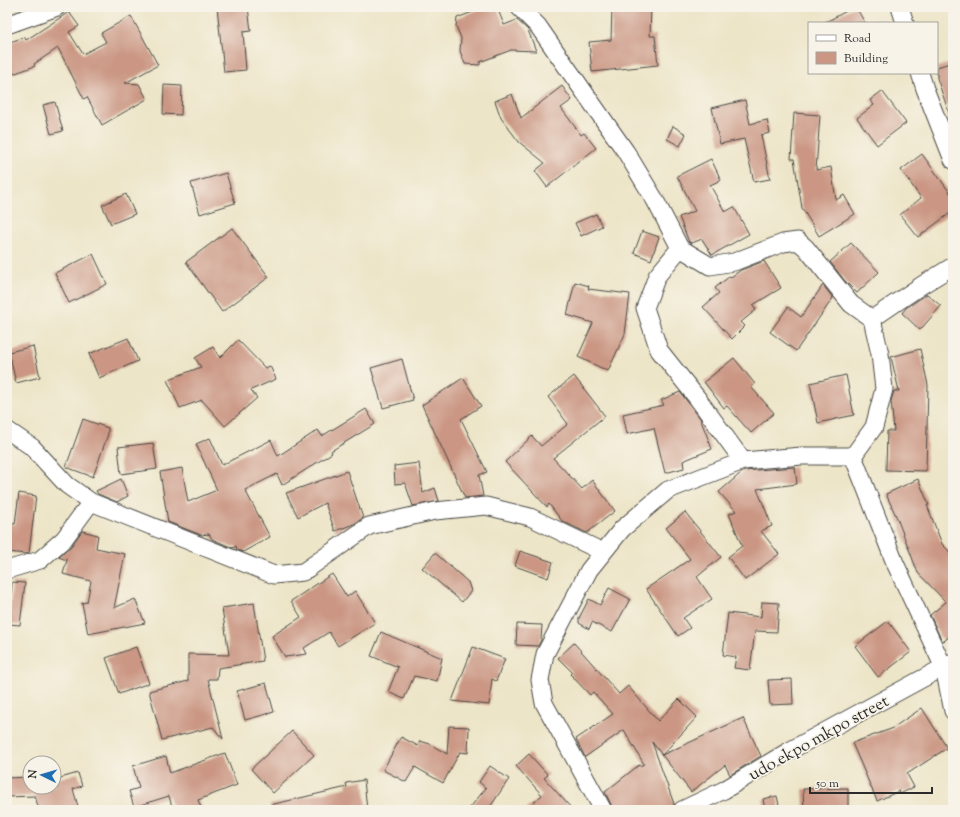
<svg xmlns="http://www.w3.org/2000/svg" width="960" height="817" viewBox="0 0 960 817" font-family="'Sorts Mill Goudy',serif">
  <rect width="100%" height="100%" fill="#f7f3e8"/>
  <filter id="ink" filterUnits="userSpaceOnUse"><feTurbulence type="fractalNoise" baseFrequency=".025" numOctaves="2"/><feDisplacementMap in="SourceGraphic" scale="8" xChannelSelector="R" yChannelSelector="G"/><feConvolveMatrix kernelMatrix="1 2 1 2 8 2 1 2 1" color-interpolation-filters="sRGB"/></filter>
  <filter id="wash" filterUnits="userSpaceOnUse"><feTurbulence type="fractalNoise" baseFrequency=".012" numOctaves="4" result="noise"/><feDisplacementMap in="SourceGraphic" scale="16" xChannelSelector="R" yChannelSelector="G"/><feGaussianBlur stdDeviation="0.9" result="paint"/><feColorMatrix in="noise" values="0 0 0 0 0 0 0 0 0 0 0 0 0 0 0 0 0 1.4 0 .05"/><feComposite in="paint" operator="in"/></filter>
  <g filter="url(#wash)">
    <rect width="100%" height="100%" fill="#ede5c8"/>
    <g id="blocks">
      <path fill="#cb9784" d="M217,7H248L251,31L243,32L246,70L224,72Z
        M485,7H497L504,25L517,20L528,30L536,51L511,50L480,62V65L465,64L460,51L461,38L456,26L457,18Z
        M612,7H651L650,36H655L658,65L592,72L589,42L611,40Z
        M854,7H856L865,23H824Z
        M69,12L79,26L69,32L83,54L106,42L101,33L131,16L158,65L125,83L139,84L147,99L102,125L87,97L84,99L58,48L34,64L35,66L10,75L7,67V43L25,37L26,40Z
        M953,62V118L951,119L937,78V67Z
        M164,85L182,86L181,115L163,114Z
        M562,86L572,100L561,108L581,135L584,133L596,148L547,187L535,171L545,163L519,142L501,118L495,101L512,94L521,118Z
        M882,91L906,123L877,145L857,118L874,105L870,100Z
        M745,100L750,124L767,120L770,133L761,135L770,179L754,182L744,139L720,144L712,108Z
        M55,102L63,131L51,134L43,105Z
        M794,113L820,115L816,170L831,167L836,200L844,195L855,214L819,236L802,208L794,159H791Z
        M673,126L686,134L680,146L667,139Z
        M922,154L953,197V211L918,237L900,215L921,198L901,170Z
        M711,159L721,180L710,185L725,212L734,207L749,234L712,255L702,239L692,243L689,242L679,217L695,211L677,176Z
        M226,173L235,203L200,214L191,183Z
        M126,194L135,214L111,224L102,205Z
        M596,214L602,226L581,236L575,223Z
        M232,228L269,277L222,312L186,262Z
        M642,231L659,237L651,260L634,253Z
        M851,243L879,272L857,293L845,281L830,262Z
        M93,254L107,284L69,303L55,273Z
        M764,261L781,288L753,305L756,310L741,322L745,326L732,339L703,307L719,293L715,288L730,276L731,277L741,270Z
        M575,282L589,286L588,289L630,294L625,334L608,371L578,357L593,323L567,315Z
        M823,285L833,298L796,351L770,332L788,307L801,317Z
        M927,294L941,306L920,330L902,313L906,308Z
        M128,338L138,361L99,378L89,354Z
        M238,340L265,368L270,366L276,379L251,390L257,398L225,426L202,400L180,408L167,380L201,367L195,358L213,347L220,358Z
        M33,346L40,377L16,383L9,352Z
        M920,349L928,385L926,471L886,470L887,431H894L891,401L894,391H899L891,357Z
        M734,358L755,384L751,387L774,413L751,433L727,406L724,408L704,382Z
        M402,359L413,400L383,408L371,368Z
        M846,375L854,415L818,423L810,383Z
        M574,376L605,416L553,458L582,489L592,480L615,511L587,533L562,521L549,504L547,507L505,462L532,436L541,446L568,424L548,397Z
        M463,378L481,406L461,419L487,472L479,475L483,496L465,498L422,405Z
        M680,392L700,418L712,449L683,461L684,468L665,473L654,428L627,434L623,414L664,405L661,400Z
        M366,409L375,424L331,451L332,453L282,485L277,474L245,490L270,537L243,552L237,550L236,546L233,548L212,539L209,534L201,535L168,522L160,472L182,468L188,502L217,490L196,444L210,438L222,465L271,440L278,456L318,430L322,436Z
        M83,419L108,428V434L93,477L66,467Z
        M153,443L157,469L121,474L118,447Z
        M419,463L423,493L435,488L439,501L413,506L405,483L395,484L394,466Z
        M795,467L797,484L757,489L772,526L761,531L779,554L745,580L728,557L742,546L729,514L736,511L719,492L741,473L745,471Z
        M347,471L363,518L354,524L335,531L325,503L298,517L286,493Z
        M121,479L128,496L117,502L98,494L96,491Z
        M918,479L929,505H927L942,544L949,551L953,560V633L944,641L940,637L930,615L946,602L918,573L897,518L886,494Z
        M19,493L36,496L29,553L26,554L7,552V523L15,524Z
        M685,512L721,557L697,577L712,599L683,618L690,628L678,636L646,589L690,559L666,528Z
        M82,531L98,535L96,548L125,554L114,608L135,599L145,623L88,634L82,603L87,602L91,581L63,574L67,560L58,557L72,545Z
        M520,551L553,562L548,578L515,566Z
        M435,553L468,582L471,591L462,602L422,568Z
        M332,574L347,597L355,591L375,623L338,646L329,632L304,648L307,654L285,657L272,636L301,617L291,601Z
        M12,582L25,583L20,625L9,624Z
        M609,588L630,599L612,632L592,622L589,629L579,623V618L589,599L600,605Z
        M762,602L779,603L777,632L755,631L750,670L734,668L736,657L723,655L728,613L761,617Z
        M254,603L263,661L218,668L217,679H208L223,739L213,727L162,740L149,691L188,681V654L229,655L222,608Z
        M888,621L911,652L878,677L855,646Z
        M517,624L542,625L541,640L538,646L516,645Z
        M381,632L442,658L437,681L414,676L404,699L388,692L398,667L371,656Z
        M574,643L619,694L628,686L658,721L679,699L697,717L662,755L652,742L674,804L672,810L613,809L605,792L639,765L640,766L644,764L624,730L585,757L576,739L613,714L593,692L590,695L570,674L572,672L558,658Z
        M136,647L149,683L119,694L106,658Z
        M473,647L505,659L496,681L492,679L489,705L452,701Z
        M792,679L793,704L770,705L768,680Z
        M266,683L274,712L245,720L237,691Z
        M922,708L947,748L907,774L914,787L900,794L899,791L877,801L852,743L891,729Z
        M743,718L761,756L730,775L725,765L691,792L662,755Z
        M449,726L469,727L468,753L460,752L443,783L415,767L406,782L383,770L401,737L418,746L420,741L430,744L447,754Z
        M292,731L314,755L273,793L251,769Z
        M225,753L237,785L198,800L202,810H173L169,796L134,807L129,791L139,788L133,766L166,756L170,773Z
        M529,754L548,775L544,778L573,810H525L542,795L516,766Z
        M490,766L509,779L488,810H468L486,788L479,782Z
        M54,770L57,779L78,773L82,786L73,789L79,810H39L35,796L7,797V778L29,777L28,773L30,772V787H54Z
        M364,780L367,810H271L270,805L347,787L346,783Z
        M848,788V810H804L803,789Z
        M777,796L780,810H765L763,799Z"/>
    </g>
  </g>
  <g filter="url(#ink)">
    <use href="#blocks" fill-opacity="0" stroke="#484743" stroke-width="1"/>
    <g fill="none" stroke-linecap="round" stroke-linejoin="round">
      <g stroke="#484743" stroke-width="19">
        <path id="minor" d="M519,7L538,26L626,152L655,200L680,248L710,266L734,262L783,243L798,241L806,248L851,304L872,319
          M900,7L905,23
          M7,25L57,7
          M920,73L925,89L953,160
          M680,248L657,276L645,308L659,350L698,399L743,461
          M7,430L32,447L67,485L91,502L274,575L303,572L369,526L435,511L486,506L530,517L603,552
          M853,456L895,563L944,668L953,711
          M853,456L874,427L884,389L880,354L872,319L922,285L953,266
          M7,570L40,560L64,539L91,502
          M603,810L544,703L540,680L545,654L589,570L622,529L668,490L743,461L802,456H853
          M682,810L724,790L789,751L953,662"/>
      </g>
      <use href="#minor" stroke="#fff" stroke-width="17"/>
    </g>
  </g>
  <g text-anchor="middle" stroke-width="3.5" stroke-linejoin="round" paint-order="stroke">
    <g font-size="17" fill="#2b2b2b" stroke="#f7f3e8">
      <text transform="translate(818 737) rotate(-29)" y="6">udo ekpo mkpo street</text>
    </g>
  </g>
  <rect width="960" height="817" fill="none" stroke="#f7f3e8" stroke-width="24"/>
  <rect x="808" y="22" width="130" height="52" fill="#f7f3e8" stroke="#a5a39c"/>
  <rect x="816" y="35" width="20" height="6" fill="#ffffff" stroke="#a5a39c"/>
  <text x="844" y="42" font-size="12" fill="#2b2b2b">Road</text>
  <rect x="816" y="52" width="20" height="12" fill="#cb9784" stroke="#a5a39c"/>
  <text x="844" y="62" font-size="12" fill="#2b2b2b">Building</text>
  <g transform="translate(42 775) rotate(275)"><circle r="19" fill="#f7f3e8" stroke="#a5a39c"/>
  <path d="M0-3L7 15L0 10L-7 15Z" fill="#1f6fb2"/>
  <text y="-6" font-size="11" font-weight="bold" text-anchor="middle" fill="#2b2b2b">N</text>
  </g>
  <path d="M810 787v6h122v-6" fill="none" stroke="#2b2b2b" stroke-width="2"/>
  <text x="816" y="787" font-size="12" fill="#2b2b2b" stroke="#f7f3e8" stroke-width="3" paint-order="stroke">50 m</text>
</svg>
